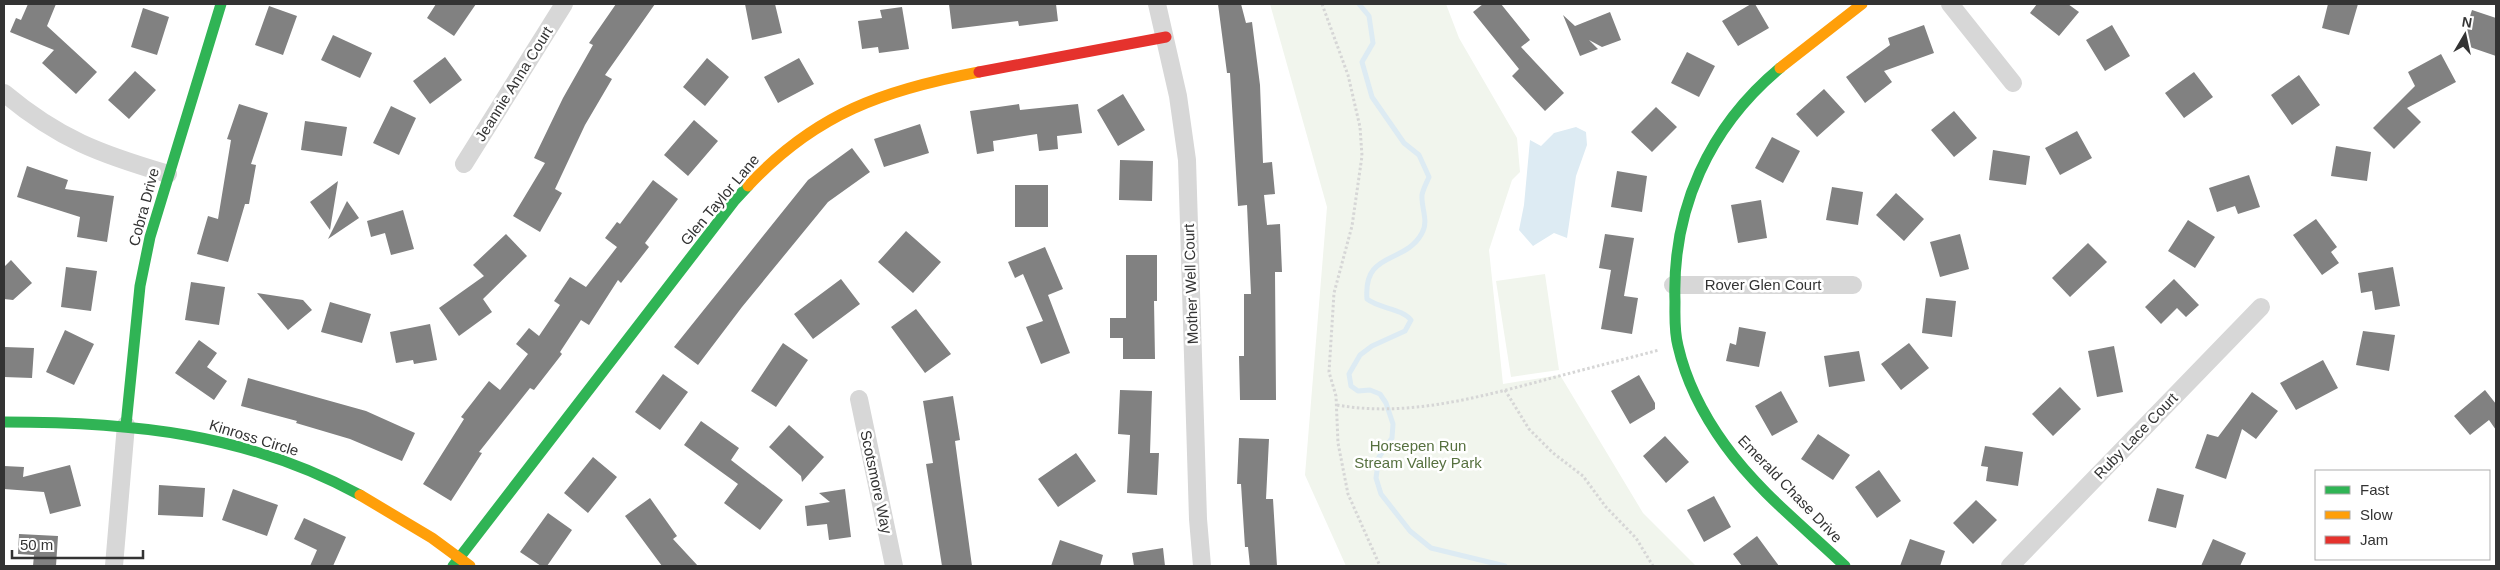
<svg xmlns="http://www.w3.org/2000/svg" width="2500" height="570" viewBox="0 0 2500 570" font-family="Arial,sans-serif">
  <rect width="100%" height="100%" fill="#fff"/>
  <path fill="#f1f5ed" d="M1270,4H1446L1459,38L1517,138L1520,172L1512,180L1489,250L1503,384L1560,375L1643,513L1696,566H1346L1305,475L1327,207Z
    M1545,274L1559,370L1511,377L1496,281Z"/>
  <path fill="#ddebf3" d="M1576,127L1586,132L1587,145L1576,176L1567,238L1554,233L1533,246L1519,230L1524,205L1530,140L1541,146L1554,133Z"/>
  <g fill="none" stroke-linecap="round" stroke-linejoin="round">
    <path stroke="#ddebf3" stroke-width="5" d="M1359,4L1369,16L1373,43L1362,62L1372,97L1404,143L1419,155L1429,177C1427,182 1423,189 1422,195C1421,208 1429,221 1422,233C1405,265 1363,250 1367,299C1380,309 1401,308 1411,320L1405,331L1372,346L1360,355L1349,374L1351,386L1358,391L1370,390L1380,394L1386,403L1393,424L1392,438L1379,457L1376,478L1381,494L1410,531L1431,548L1505,566"/>
  </g>
  <path fill="#818181" d="M28,4H56L47,26L97,72L76,94L42,63L54,50L10,32L16,18L21,20Z
    M436,4H476L454,36L427,18Z
    M616,4H655L605,75L612,79L585,125L555,189L562,193L540,232L513,216L545,163L534,158L563,98L593,45L589,43Z
    M745,4H775L782,33L752,40Z
    M949,4H1056L1058,21L1019,26L1018,21L952,29Z
    M1218,4H1241L1246,23L1252,22L1260,85L1263,163L1272,162L1275,194L1264,195L1267,225L1280,224L1282,272H1275L1276,400H1240L1239,356H1244V294H1251L1247,205L1238,206L1230,73H1227Z
    M1483,4H1501L1530,40L1521,47L1564,93L1545,111L1512,76L1519,69L1473,12Z
    M1751,4H1755L1769,28L1738,46L1722,21Z
    M2037,4H2068L2079,12L2059,36L2030,13Z
    M2328,4H2358L2349,35L2322,28Z
    M269,6L297,16L283,55L255,45Z
    M902,7L909,49L879,53L878,47L862,49L858,21L882,18L880,10Z
    M143,8L169,17L157,55L131,47Z
    M2472,10L2496,18V56L2461,44Z
    M1610,12L1621,40L1602,47L1589,40L1598,49L1580,56L1563,15L1575,26Z
    M1924,25L1934,53L1884,71L1892,82L1865,103L1846,77L1890,45L1888,38Z
    M2112,25L2130,56L2105,71L2086,40Z
    M333,35L372,53L360,78L321,60Z
    M1687,52L1715,66L1699,97L1671,83Z
    M2441,54L2456,82L2407,108L2421,122L2394,149L2373,128L2415,86L2408,72Z
    M445,57L462,80L430,104L413,81Z
    M707,58L729,77L705,106L683,87Z
    M799,58L814,84L778,103L764,77Z
    M135,71L156,90L129,119L108,100Z
    M2194,72L2213,97L2184,118L2165,93Z
    M2299,75L2320,105L2292,125L2271,95Z
    M1824,89L1845,112L1817,137L1796,114Z
    M1123,94L1145,130L1118,146L1097,110Z
    M239,104L268,113L251,164L256,165L249,204H245L228,262L197,254L208,216L218,219L231,140L227,139Z
    M1019,104L1020,110L1078,104L1082,133L1057,136L1058,149L1039,151L1037,134L993,141L994,151L977,154L970,111Z
    M391,106L416,118L399,155L373,143Z
    M1656,107L1677,127L1652,152L1631,132Z
    M1954,111L1977,138L1954,157L1931,130Z
    M694,120L718,141L688,176L664,155Z
    M305,121L347,127L342,156L301,150Z
    M920,124L929,153L884,167L874,139Z
    M2077,131L2092,158L2060,175L2045,148Z
    M1772,137L1800,151L1783,183L1755,168Z
    M2336,146L2371,152L2367,181L2331,176Z
    M852,148L870,172L828,202L742,307L698,365L674,347L808,180Z
    M1993,150L2030,156L2026,185L1989,180Z
    M1120,160L1153,161L1152,201L1119,200Z
    M27,166L68,180L65,189L114,196L107,242L77,237L80,217L17,197Z
    M1617,171L1647,176L1642,212L1611,207Z
    M2249,175L2260,207L2238,214L2235,206L2217,212L2209,188Z
    M653,180L678,199L645,243L649,247L621,283L618,280L589,325L581,320L560,352L562,354L534,390L530,388L479,452L482,453L451,501L423,484L464,419L461,417L489,381L500,390L528,354L516,344L529,328L539,336L560,305L554,301L570,277L586,287L617,247L605,238L617,222L620,224Z
    M338,181L330,230L310,202Z
    M1015,185H1048V227H1015Z
    M1832,187L1863,192L1858,225L1826,220Z
    M1896,193L1924,219L1904,241L1876,215Z
    M1761,200L1767,238L1738,243L1731,205Z
    M347,201L359,218L328,239Z
    M403,210L414,249L391,255L385,233L371,237L367,221Z
    M2316,219L2337,247L2331,252L2339,263L2322,275L2293,235Z
    M2188,220L2215,237L2195,268L2168,251Z
    M906,231L941,262L913,293L878,262Z
    M506,234L527,256L483,299L492,312L459,336L439,308L484,276L473,265Z
    M1605,234L1634,238L1624,296L1638,298L1632,334L1601,329L1611,270L1599,268Z
    M1960,234L1969,269L1940,277L1930,242Z
    M2088,243L2107,262L2070,297L2052,278Z
    M1045,247L1063,289L1048,295L1070,353L1041,364L1026,327L1043,321L1023,274L1015,278L1008,262Z
    M1126,255H1157V301H1154L1155,359H1123V338H1110V318H1126Z
    M11,260L32,283L13,300L4,299V267Z
    M66,267L97,271L91,311L61,307Z
    M2393,267L2400,306L2375,310L2372,291L2361,293L2358,273Z
    M841,279L860,304L813,339L794,314Z
    M2174,279L2199,305L2186,317L2177,308L2161,324L2145,307Z
    M191,282L225,287L219,325L185,320Z
    M257,293L303,300L312,310L288,330Z
    M1926,298L1956,301L1952,337L1922,333Z
    M330,302L371,314L362,343L321,332Z
    M916,309L951,354L925,373L891,327Z
    M430,324L437,360L414,364L413,360L396,363L390,332Z
    M1739,327L1766,332L1759,367L1726,361L1730,343L1736,345Z
    M65,330L94,344L74,385L46,372Z
    M2363,331L2395,335L2389,371L2356,365Z
    M199,340L217,353L207,367L227,381L214,400L175,373Z
    M783,343L808,360L776,407L751,391Z
    M1909,343L1929,368L1901,390L1881,364Z
    M2114,346L2123,392L2097,397L2088,351Z
    M4,347L34,348L32,378L4,377Z
    M1859,351L1865,381L1829,387L1824,356Z
    M2323,360L2338,388L2296,410L2280,383Z
    M663,374L688,392L660,430L635,412Z
    M1639,375L1655,403V409L1630,424L1611,391Z
    M248,378L366,411L415,433L402,461L350,439L296,423L297,421L241,406Z
    M2060,387L2081,409L2053,436L2032,414Z
    M1120,390L1152,391L1150,453H1159L1157,495L1127,493L1130,435L1118,434Z
    M2485,390L2496,404V430L2489,420L2470,435L2454,416Z
    M1781,391L1798,422L1772,436L1755,406Z
    M2252,392L2278,411L2256,439L2242,429L2226,479L2195,468L2207,434L2218,437Z
    M953,396L960,440L955,441L972,566H942L926,464L933,463L923,401Z
    M701,421L739,448L731,460L783,500L760,530L724,503L738,484L684,445Z
    M789,425L824,457L802,482L801,476L769,447Z
    M1818,434L1850,455L1833,480L1801,459Z
    M1665,436L1689,462L1666,483L1643,456Z
    M1239,438L1269,439L1266,499H1273L1277,566H1250L1248,547H1245L1241,484H1237Z
    M1985,446L2023,452L2018,486L1986,481L1988,467L1981,466Z
    M1076,453L1096,481L1058,507L1038,479Z
    M593,457L617,477L588,513L564,493Z
    M70,465L81,506L50,514L44,492L4,489V466L24,467L23,477Z
    M1879,470L1901,501L1877,518L1855,487Z
    M159,485L205,488L203,517L158,515Z
    M2157,488L2184,495L2176,528L2148,521Z
    M233,489L278,505L267,536L222,520Z
    M845,489L851,537L829,540L827,524L807,526L805,506L830,502L819,493Z
    M1714,496L1731,527L1704,542L1687,510Z
    M650,498L677,536L673,539L698,566H662L625,516Z
    M1976,500L1997,520L1973,544L1953,523Z
    M548,513L572,530L547,566H541L520,552Z
    M304,518L346,537L333,566H310L317,550L294,539Z
    M19,534L58,536L56,566H33L34,555L18,554Z
    M1757,536L1779,566H1742L1733,554Z
    M1910,539L1945,551L1940,566H1900Z
    M2213,539L2246,553L2240,566H2201Z
    M1060,540L1103,555L1100,566H1051Z
    M1163,548L1165,566H1134L1132,553Z"/>
  <g fill="none" stroke-linecap="round" stroke-linejoin="round">
    <path stroke="#d6d6d6" stroke-width="3" stroke-dasharray="2.5 2.5" stroke-linecap="butt" d="M1322,4L1348,75L1360,127L1362,156L1352,226L1334,293L1329,372L1336,396L1338,443L1348,494L1380,566
      M1505,390L1529,429L1553,453L1583,476L1606,507L1636,538L1653,566
      M1337,405C1404,417 1472,399 1537,382C1577,371 1618,361 1659,350"/>
    <path stroke="#d7d7d7" stroke-width="18" d="M1157,4L1178,96L1187,160L1198,519L1202,566
      M1950,4L2013,83
      M4,93C59,139 100,154 168,174
      M464,164L564,4
      M1673,285H1853
      M859,399L894,566
      M114,566L126,425
      M2010,566L2261,307"/>
    <path stroke="#30b455" stroke-width="11" d="M1780,68C1709,127 1672,209 1675,301C1675,316 1674,331 1678,346C1686,381 1704,416 1725,445C1758,491 1804,527 1845,566
      M4,422C131,422 246,433 360,495
      M126,425L140,286L150,237L221,4
      M453,566L735,200L748,186"/>
    <path stroke="#ff9f0a" stroke-width="11" d="M1780,68L1862,4
      M748,186C816,113 884,90 979,72
      M360,495L432,538L470,566"/>
    <path stroke="#e5322d" stroke-width="11" d="M979,72L1166,37"/>
  </g>
  <g text-anchor="middle" stroke-width="5" stroke-linejoin="round" paint-order="stroke">
    <g font-size="15" fill="#333" stroke="#fff">
      <text transform="translate(514 84) rotate(-58)" y="5">Jeannie Anna Court</text>
      <text transform="translate(720 200) rotate(-50)" y="5">Glen Taylor Lane</text>
      <text transform="translate(144 207) rotate(-75)" y="5">Cobra Drive</text>
      <text transform="translate(1191 284) rotate(-92)" y="5">Mother Well Court</text>
      <text x="1763" y="290">Rover Glen Court</text>
      <text transform="translate(2136 436) rotate(-46)" y="5">Ruby Lace Court</text>
      <text transform="translate(254 438) rotate(17)" y="5">Kinross Circle</text>
      <text transform="translate(876 482) rotate(78)" y="5">Scotsmore Way</text>
      <text transform="translate(1790 489) rotate(46)" y="5">Emerald Chase Drive</text>
    </g>
    <g font-size="15" fill="#56703f" stroke="#fff">
      <text x="1418" y="451">Horsepen Run<tspan x="1418" dy="17">Stream Valley Park</tspan></text>
    </g>
  </g>
  <rect width="2500" height="570" fill="none" stroke="#333333" stroke-width="10"/>
  <rect x="2315" y="470" width="175" height="90" fill="#ffffff" stroke="#adadad"/>
  <rect x="2325" y="486" width="25" height="8" fill="#30b455" stroke="#adadad"/>
  <text x="2360" y="495" font-size="15" fill="#333333">Fast</text>
  <rect x="2325" y="511" width="25" height="8" fill="#ff9f0a" stroke="#adadad"/>
  <text x="2360" y="520" font-size="15" fill="#333333">Slow</text>
  <rect x="2325" y="536" width="25" height="8" fill="#e5322d" stroke="#adadad"/>
  <text x="2360" y="545" font-size="15" fill="#333333">Jam</text>
  <g transform="translate(2465 35) rotate(9)" stroke="#ffffff" stroke-width="4" paint-order="stroke">
  <path d="M0-4L9 19L0 12L-9 19Z" fill="#333333"/>
  <text y="-8" font-size="14" font-weight="bold" text-anchor="middle" fill="#333333">N</text>
  </g>
  <path d="M12 550v8h131v-8" fill="none" stroke="#333333" stroke-width="2.5"/>
  <text x="20" y="550" font-size="15" fill="#333333" stroke="#ffffff" stroke-width="4" paint-order="stroke">50 m</text>
</svg>
